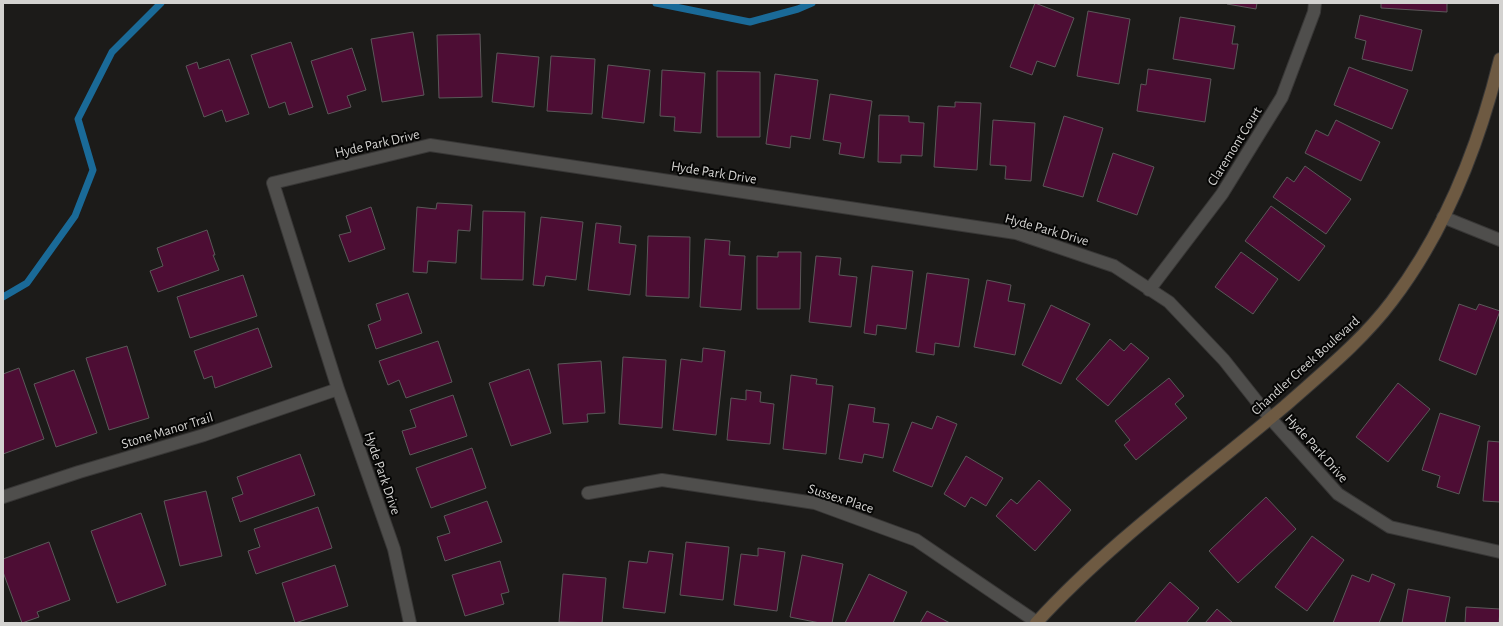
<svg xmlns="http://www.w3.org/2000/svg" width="1503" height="626" viewBox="0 0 1503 626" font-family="'Alegreya Sans',sans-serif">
  <rect width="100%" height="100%" fill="#1c1b19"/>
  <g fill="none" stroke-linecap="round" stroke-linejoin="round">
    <path stroke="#1a6a98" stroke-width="7" d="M656,3L750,22L798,9L812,3
      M3,297L27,283L75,216L93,170L78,119L112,52L161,3"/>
  </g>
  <path fill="#4d0d34" stroke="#5b5859" d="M1035,3L1074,18L1055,67L1037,61L1032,75L1010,67Z
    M1227,3H1257L1256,9L1227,4Z
    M1381,3H1447V12L1381,8Z
    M1088,11L1130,19L1119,84L1077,76Z
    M1360,15L1422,30L1412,71L1362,59L1366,41L1355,38Z
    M1180,17L1235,26L1232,44H1238L1234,69L1173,59Z
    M413,32L424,95L382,102L371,39Z
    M480,34L482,97L439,98L437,35Z
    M291,42L313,107L289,115L285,102L269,108L251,55Z
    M352,48L366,90L347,96L351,107L328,114L311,61Z
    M497,53L539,57L534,107L492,102Z
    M551,56L595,59L592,114L547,111Z
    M229,59L249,114L226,122L222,110L204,117L186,66L197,62L199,69Z
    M608,65L650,70L644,123L602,118Z
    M1349,67L1408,90L1392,129L1334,105Z
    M1148,69L1211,79L1205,122L1137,111L1141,84L1146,85Z
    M662,70L705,73L701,133L674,131L675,117L660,116Z
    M717,71L760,72V137H717Z
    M775,74L818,80L810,139L791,136L790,148L766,144Z
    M830,94L872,101L864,158L839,154L841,143L823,140Z
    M955,102L981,103L977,170L934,167L938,106L955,107Z
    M879,115L909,116V122L924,123L922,156L901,155V163L878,162Z
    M1064,116L1103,128L1083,197L1043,186Z
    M993,120L1035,123L1031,181L1005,179L1006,166L990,165Z
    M1336,120L1380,142L1361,181L1305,153L1316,130L1328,136Z
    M1113,153L1154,167L1137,215L1097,201Z
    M1305,166L1351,199L1326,234L1273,197L1287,177L1294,182Z
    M437,203L472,205L470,231L458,230L456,263L428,261L427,273L413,272L417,207L436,209Z
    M1271,206L1325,246L1299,281L1245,241Z
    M371,207L385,249L349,262L339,235L351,232L346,216Z
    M483,211L525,212L523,280L481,279Z
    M541,217L583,222L576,280L546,276L544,286L533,285Z
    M596,223L621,226L619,243L636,245L630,295L588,290Z
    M207,230L215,255H213L219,270L158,292L150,271L163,266L157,248Z
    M648,236L690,237L689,298L646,296Z
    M705,239L730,241L729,255L745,256L741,310L700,307Z
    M778,252H801L800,309H757V256L778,257Z
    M1241,252L1278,279L1253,314L1215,287Z
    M816,256L841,258L839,275L857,277L851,327L809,322Z
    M872,266L913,271L906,329L877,325L876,335L864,333Z
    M927,273L969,279L959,347L935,343L934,355L916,352Z
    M243,275L257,316L190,338L177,297Z
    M987,280L1011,285L1008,301L1025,304L1015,355L974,347Z
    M408,293L422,333L376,349L368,325L381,320L376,304Z
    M1459,304L1476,310L1479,304L1500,311L1476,375L1439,360Z
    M1051,305L1090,324L1061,384L1022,365Z
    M258,328L272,367L215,388L212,376L204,379L194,351Z
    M1110,339L1124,351L1131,343L1149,358L1108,406L1076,379Z
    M438,341L452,382L406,398L399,380L388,385L379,361Z
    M127,346L149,418L109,430L86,358Z
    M703,348L725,351L716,435L673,430L681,359L702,362Z
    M623,357L666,360L662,428L619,424Z
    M601,361L605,413L587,414L588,422L563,424L558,364Z
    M19,368L44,439L3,454V374Z
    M529,369L551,433L511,446L489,383Z
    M74,370L97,433L56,447L34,384Z
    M791,375L817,379L816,384L833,386L826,454L783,449Z
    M1169,378L1184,396L1175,404L1187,418L1136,460L1124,445L1130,440L1115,421Z
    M1398,383L1430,409L1388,462L1356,437Z
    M746,390L761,392L760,402L774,404L770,444L727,440L731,398L746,400Z
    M453,395L467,436L410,455L402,431L416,427L410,410Z
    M849,404L875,408L873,422L889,424L883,458L864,454L862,463L839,459Z
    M1440,413L1480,426L1459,494L1437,487L1440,476L1422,470Z
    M937,416L957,424L932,487L893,471L912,422L932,429Z
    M1488,441L1500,442V502L1483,501Z
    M472,448L486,488L431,508L416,468Z
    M300,454L315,495L240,522L232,498L243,494L237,477Z
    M966,456L1003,478L986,506L971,497L965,507L944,494Z
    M1039,480L1071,510L1035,551L996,516L1011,499L1017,504Z
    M206,491L222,556L180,566L164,501Z
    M1266,497L1296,529L1238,583L1209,551Z
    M487,501L502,542L445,561L437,537L450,533L444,516Z
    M318,507L332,548L256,574L248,551L260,547L254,529Z
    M141,513L166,585L117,603L91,531Z
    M1312,536L1344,560L1307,611L1275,587Z
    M49,542L70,600L37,612L39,617L22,623L3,572V559Z
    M686,542L729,547L723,600L680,595Z
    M758,548L785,552L777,611L734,605L741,554L758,556Z
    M649,551L673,554L665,613L623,608L629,561L647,563Z
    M802,555L843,564L832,623H820L790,617Z
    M500,561L509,592L501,594L504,604L465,616L452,575Z
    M335,565L348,606L295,623L282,583Z
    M563,574L606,578L602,623L559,622Z
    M869,574L907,592L893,623H845Z
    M1372,574L1395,584L1379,623H1333L1352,575L1369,582Z
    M1170,582L1199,608L1186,623H1134Z
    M1408,589L1450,597L1445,623H1402Z
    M1466,607L1500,609L1499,623H1465Z
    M1217,609L1233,623H1205Z
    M927,611L950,623H920Z"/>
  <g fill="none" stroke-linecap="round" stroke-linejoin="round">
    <g stroke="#383736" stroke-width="14">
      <path id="street" d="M1443,217L1500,240
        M1149,290L1222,194L1282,97L1314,12L1315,3
        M588,493L662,480L815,503L916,540L1038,623
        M3,497L79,472L204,435L338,389
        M410,623L394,549L338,389L273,183L430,145L1016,233L1114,266L1169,302L1224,360L1270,418L1338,494L1390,527L1500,552"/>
    </g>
    <g stroke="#383736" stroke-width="14">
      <path id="secondary" d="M1036,623C1110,542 1201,477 1285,406C1322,373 1362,341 1392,301C1446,230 1479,145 1500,59"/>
    </g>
    <use href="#street" stroke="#4f4e4c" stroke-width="12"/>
    <use href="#secondary" stroke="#6e5a42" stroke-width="12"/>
  </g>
  <g text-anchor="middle" stroke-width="4" stroke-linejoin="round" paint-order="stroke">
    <g font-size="14" fill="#d3d2d0" stroke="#060605">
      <text transform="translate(377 143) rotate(-13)" y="5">Hyde Park Drive</text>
      <text transform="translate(1234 146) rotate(-58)" y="5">Claremont Court</text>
      <text transform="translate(714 172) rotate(9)" y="5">Hyde Park Drive</text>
      <text transform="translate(1047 229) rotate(16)" y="5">Hyde Park Drive</text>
      <text transform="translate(1305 365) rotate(-42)" y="5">Chandler Creek Boulevard</text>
      <text transform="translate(167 430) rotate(-17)" y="5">Stone Manor Trail</text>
      <text transform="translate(1317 448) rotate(48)" y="5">Hyde Park Drive</text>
      <text transform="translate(383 473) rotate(71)" y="5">Hyde Park Drive</text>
      <text transform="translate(841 498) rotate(18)" y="5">Sussex Place</text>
    </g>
  </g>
  <rect width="1503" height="626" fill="none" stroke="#d3d2d0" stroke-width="8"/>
</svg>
